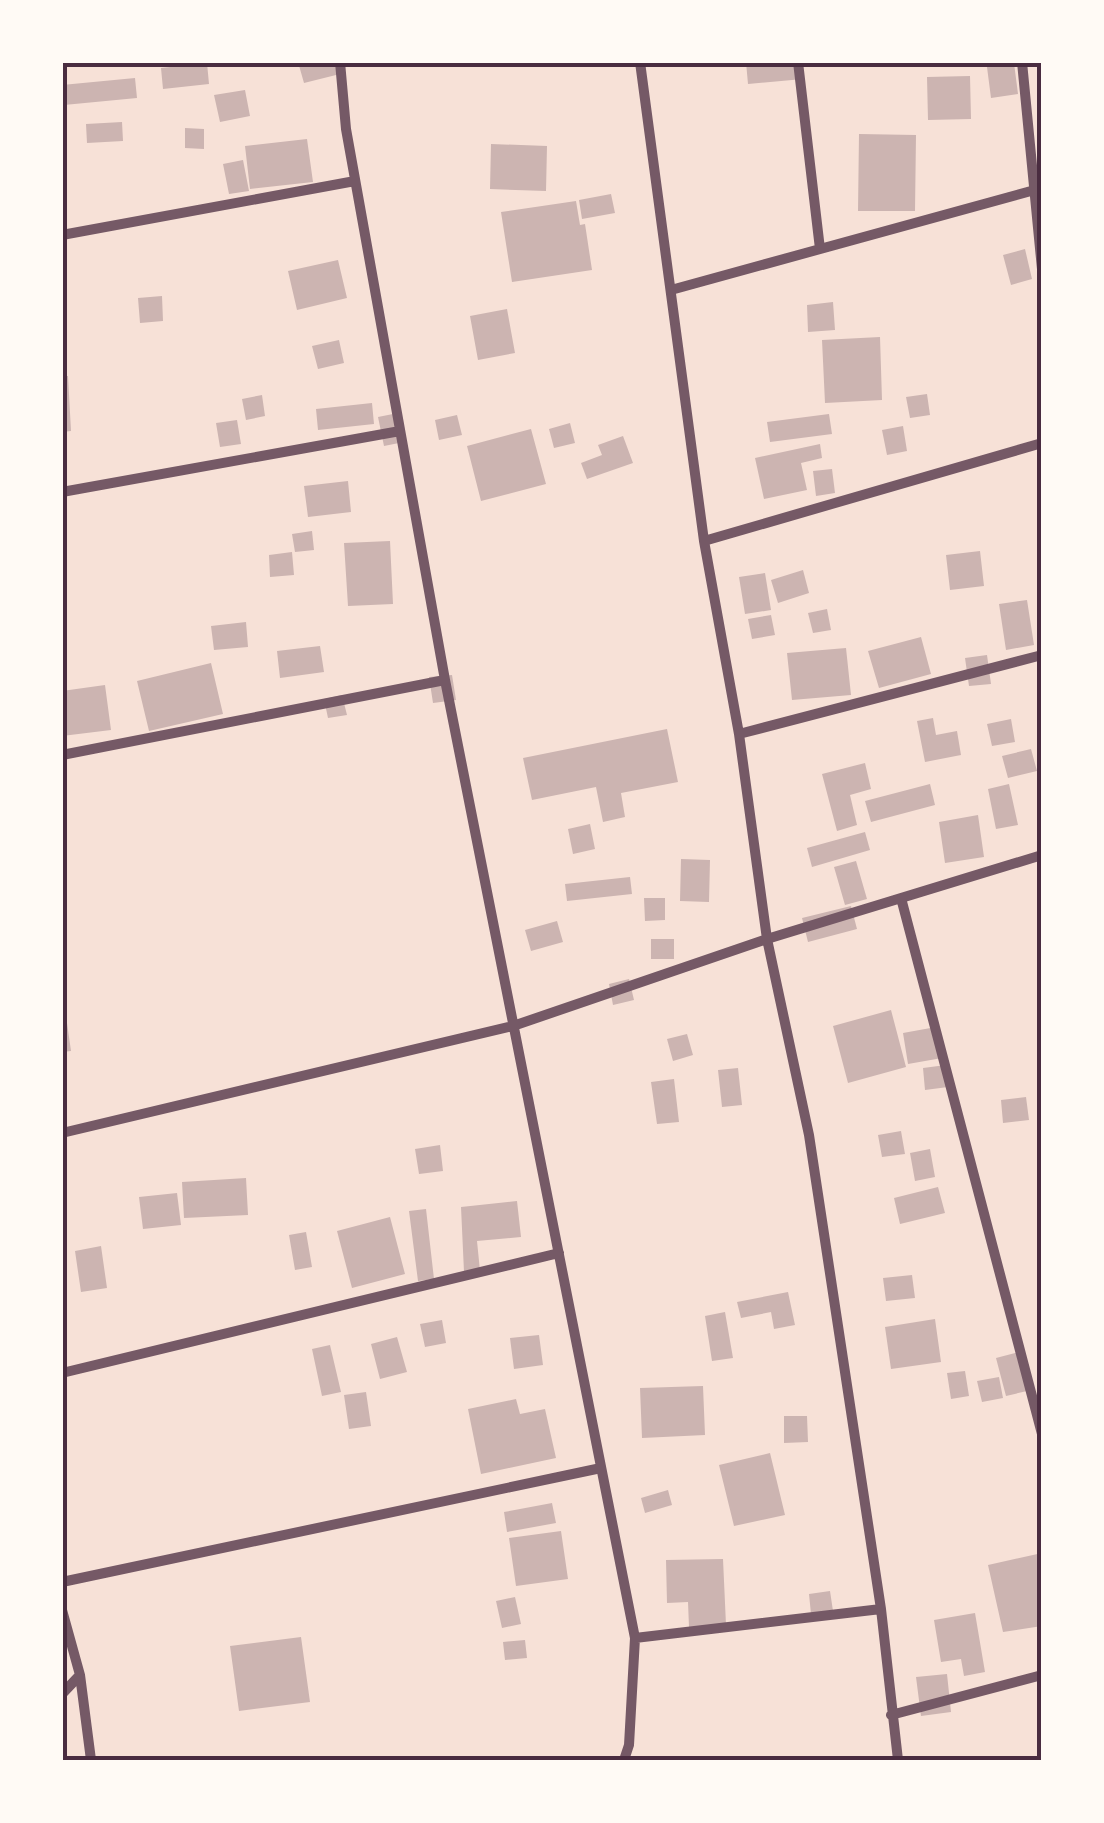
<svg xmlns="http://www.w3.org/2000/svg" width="1104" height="1823" viewBox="0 0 1104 1823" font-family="'IBM Plex Serif',serif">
  <rect width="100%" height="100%" fill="#f7e1d7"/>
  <path fill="#ccb4b1" d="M298,62H341L344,73L304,83Z
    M746,62H801L803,79L748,84Z
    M207,63L209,84L163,89L161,68Z
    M1014,63L1018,94L991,98L987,67Z
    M970,76L971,119L928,120L927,77Z
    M135,78L137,98L64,105L62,85Z
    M245,90L250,116L220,122L214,95Z
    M122,122L123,141L87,143L86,124Z
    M185,128L204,129V149L185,148Z
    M859,134L916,135L915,211H858Z
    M307,139L313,182L250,189L245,146Z
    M491,144L547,146L546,191L490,189Z
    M243,160L249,191L229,194L223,164Z
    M611,194L615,213L582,219L579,200Z
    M576,201L580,225L585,224L592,270L512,282L501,212Z
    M1025,249L1032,279L1011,285L1003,255Z
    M338,260L347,298L297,310L288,271Z
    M162,296L163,321L140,323L138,298Z
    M833,302L835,330L808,332L807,305Z
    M507,309L515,353L478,360L470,316Z
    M880,337L882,400L825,403L822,340Z
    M339,340L344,363L318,369L312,346Z
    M62,376H68L71,431L62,432Z
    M927,394L930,415L910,418L906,397Z
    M262,395L265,416L246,420L242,399Z
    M372,403L374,424L318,430L316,409Z
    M398,413L404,442L384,446L378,417Z
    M829,414L832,434L770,442L767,422Z
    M457,415L462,435L439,440L435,420Z
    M237,420L241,444L220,447L216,423Z
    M570,423L575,443L554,448L549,429Z
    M903,426L907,451L887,455L882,430Z
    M531,429L546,484L481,501L467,446Z
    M623,436L633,463L587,479L581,463L602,455L598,445Z
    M820,444L822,458L801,463L807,490L764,499L755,458Z
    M832,469L835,493L816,496L813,471Z
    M348,481L351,512L308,517L304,486Z
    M312,531L314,550L295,552L292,534Z
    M390,541L393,604L348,606L344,543Z
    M980,551L984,586L950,590L946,555Z
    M292,552L294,575L270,577L269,555Z
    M803,570L809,593L778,603L771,580Z
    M765,573L771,610L745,614L739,577Z
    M1027,600L1034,645L1006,650L999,604Z
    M827,609L831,630L813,633L808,613Z
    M771,615L775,635L752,639L748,619Z
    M246,622L248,647L214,650L211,626Z
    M921,637L931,674L879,688L868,651Z
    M320,646L324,672L280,678L277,651Z
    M846,648L851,695L792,700L787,653Z
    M987,655L991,684L969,686L965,658Z
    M211,663L223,714L149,731L137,681Z
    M452,675L456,700L433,703L429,677Z
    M105,685L111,730L62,736V691Z
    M342,695L347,715L328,718L324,699Z
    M933,718L936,735L957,731L961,755L925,762L917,721Z
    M1011,719L1015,742L992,746L987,724Z
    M667,729L678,782L621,793L625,817L603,822L596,787L532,800L523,758Z
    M1031,749L1037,771L1008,778L1002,756Z
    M865,763L871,789L850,795L857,825L837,831L822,774Z
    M930,784L935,805L871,822L865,801Z
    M1009,784L1018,825L996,829L988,789Z
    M978,815L984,857L945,863L939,822Z
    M590,824L595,849L573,854L568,829Z
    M865,832L870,850L812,867L807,848Z
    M681,859L710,860L709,902L680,901Z
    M856,861L867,899L845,905L834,867Z
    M630,877L632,894L567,901L565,884Z
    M644,898H665V920L645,921Z
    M851,906L857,929L808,942L802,918Z
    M557,921L563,942L531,951L525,930Z
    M651,939H674V959H651Z
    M629,979L634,1000L613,1005L609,984Z
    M891,1010L906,1067L848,1083L833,1026Z
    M62,1023H67L71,1051L62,1052Z
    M936,1027L942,1058L908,1064L903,1033Z
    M687,1034L693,1055L673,1061L667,1039Z
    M946,1065L948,1087L925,1090L923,1068Z
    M738,1068L742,1105L722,1107L718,1070Z
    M674,1079L679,1122L657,1124L651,1082Z
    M1026,1097L1029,1120L1003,1123L1001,1100Z
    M901,1131L905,1154L882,1157L878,1135Z
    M440,1145L443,1171L419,1174L415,1149Z
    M930,1149L935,1177L915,1181L910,1153Z
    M246,1178L248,1215L184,1218L182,1182Z
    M938,1187L945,1213L900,1224L894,1198Z
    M177,1193L181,1225L143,1229L139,1197Z
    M517,1201L521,1237L477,1241L480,1271L464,1272L461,1207Z
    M426,1209L434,1279L418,1281L409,1211Z
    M390,1217L405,1274L352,1288L337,1231Z
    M306,1232L312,1267L295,1270L289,1235Z
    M101,1246L107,1288L81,1292L75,1251Z
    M912,1275L915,1298L886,1301L883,1278Z
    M788,1292L795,1325L774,1329L771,1312L741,1318L737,1302Z
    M725,1312L733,1358L712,1361L705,1316Z
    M935,1319L941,1362L891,1369L885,1327Z
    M442,1320L446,1343L425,1347L420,1324Z
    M539,1335L543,1365L514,1369L510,1338Z
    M397,1337L407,1372L380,1379L371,1344Z
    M330,1345L341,1392L322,1396L312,1349Z
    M1019,1352L1027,1391L1006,1396L996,1358Z
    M965,1371L969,1396L951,1399L947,1373Z
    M999,1377L1003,1398L982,1402L977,1381Z
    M703,1386L705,1435L642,1438L640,1388Z
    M366,1392L371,1426L349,1429L344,1395Z
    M516,1399L520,1414L545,1409L556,1458L481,1474L468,1409Z
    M784,1416H807L808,1442L784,1443Z
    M770,1453L785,1515L734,1526L719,1465Z
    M668,1490L672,1505L645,1513L641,1498Z
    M552,1503L556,1523L507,1532L504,1512Z
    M561,1531L568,1579L516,1586L509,1538Z
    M1042,1553V1626L1003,1632L988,1565Z
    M723,1559L726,1625L689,1627L688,1602L667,1603L666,1560Z
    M830,1591L833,1611L811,1614L809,1594Z
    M515,1597L521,1624L502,1628L496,1601Z
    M975,1613L985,1672L964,1676L961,1659L941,1662L934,1620Z
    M301,1637L310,1702L239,1711L230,1646Z
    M525,1640L527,1658L505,1660L503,1642Z
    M947,1674L951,1712L921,1716L916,1677Z"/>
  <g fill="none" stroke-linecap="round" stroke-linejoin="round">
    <path stroke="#755966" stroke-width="10" d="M340,62L346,129L445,680L635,1638L629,1745L624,1760
      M640,62L704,541L739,734L767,939L809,1135L881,1609L898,1760
      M798,62L820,249
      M1022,62L1042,269
      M62,235L355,181
      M671,290L1042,188
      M62,492L400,431
      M704,541L1042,443
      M739,734L1042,655
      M62,755L445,680
      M901,898L1042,1434
      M62,1133L513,1026L767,939L1042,855
      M62,1373L559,1253
      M62,1582L601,1468
      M62,1610L80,1675L91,1760
      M635,1638L881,1609
      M62,1694L80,1675
      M891,1715L1042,1675"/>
  </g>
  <rect width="1104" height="1823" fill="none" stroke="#fffaf5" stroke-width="130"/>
  <rect x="65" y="65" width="974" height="1693" fill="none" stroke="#4a2c40" stroke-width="4"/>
</svg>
